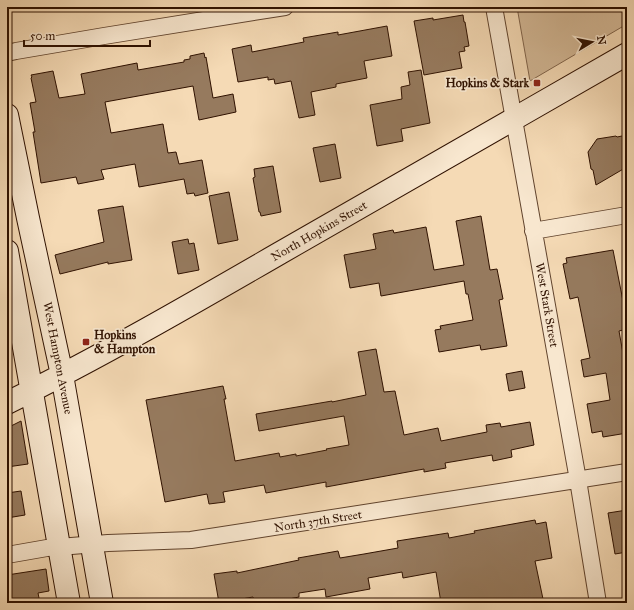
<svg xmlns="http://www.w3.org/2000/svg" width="634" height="610" viewBox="0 0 634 610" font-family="'IM FELL Great Primer',serif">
  <rect width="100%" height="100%" fill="#f5dab5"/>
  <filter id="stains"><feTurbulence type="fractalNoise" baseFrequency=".005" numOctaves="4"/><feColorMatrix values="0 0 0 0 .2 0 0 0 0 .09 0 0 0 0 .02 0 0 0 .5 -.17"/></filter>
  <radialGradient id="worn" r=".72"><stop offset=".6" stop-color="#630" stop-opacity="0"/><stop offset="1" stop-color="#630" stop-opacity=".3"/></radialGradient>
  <path fill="#d3b896" stroke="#81644b" d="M517,7H627V24L530,81Z"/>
  <path fill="#967a5e" stroke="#2f1100" d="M463,15L464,22H465L469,46L464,47L465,51L459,52L462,68L424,75L414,21L433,18V20Z
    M387,26L392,56L364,61L367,78L336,84V87L311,92L315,115L299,118L291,81L275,84L274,79L268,80V77L238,82L232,49L251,45L252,52L304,42L303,38L338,32V35Z
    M204,53L205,58L206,57L213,98L233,94L236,112L199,120L193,86L105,102L111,133L163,124L168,153L176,152L179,164L202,160L208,193L195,196L194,193L187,194L184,179L139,187L135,164L101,170L104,179L78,184L76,177L41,183L33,132H35L30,103L36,102L31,78L32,77L31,75L53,71L59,98L85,94L81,74L137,63L138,70L184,62V60L190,59V56Z
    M421,70L430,123L401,129L403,141L377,146L370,105L402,99L401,87L410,85L408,72Z
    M627,135V157L625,168L596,185L593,170L591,169L588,152L597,139L616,136L617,137Z
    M335,144L341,178L320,182L313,148Z
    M273,166L281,212L261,216L260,212H259L253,178L255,177L254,169Z
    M229,192L238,240L218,244L209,196Z
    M123,206L132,260L108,264V262L60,274L55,255L104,242L98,210Z
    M481,216L490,270L497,269L503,299L499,300L507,346L481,350L480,345L439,352L435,330L441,329L440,326L473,320L468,294H466L464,281L381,296L379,283L350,288L344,255L376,249L373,234L393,230L394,233L426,227L434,270L464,265L456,221Z
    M188,239L189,244L194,243L199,270L178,274L172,242Z
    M613,250L623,301H626L627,308V329L619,331L627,376V433L603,437L602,431L592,433L587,404L610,400L606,373L584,377L581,360L590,358L578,297L570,299L563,264L567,263L566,258Z
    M376,349L384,392L395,391L404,435L438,428L441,441L487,432L486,425L500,423L501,427L530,422L534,445L511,450L512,457L493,461L492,455L445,463L446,468L424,472V469L326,487V482L266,493L264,485L223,492L225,502L209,504L207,494L165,502L146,400L223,386L226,399H224L235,461L279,453L280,457L296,454V456L327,450L326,449L349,445L344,416L259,431L256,414L332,401V402L366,395L358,352Z
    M522,371L525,388L509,391L506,374Z
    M21,421L28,464L7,467V428Z
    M21,491L25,515L7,518V493Z
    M627,510V552L615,554L608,513Z
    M535,520L536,524L546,522L552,558L535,561L543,599L521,603H441L436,572L403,578L402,572L368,578L370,589L326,597L325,589L299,593V597L279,601V600L261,603H254L253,597L219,603L214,574L237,571V573L299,560L298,558L338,551L340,558L364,554L398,548L397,541L448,533L449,538L475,533L474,531Z
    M46,569L49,591L38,593L40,603H7V575Z"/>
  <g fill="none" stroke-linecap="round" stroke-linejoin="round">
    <g stroke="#60432d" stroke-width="18">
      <path id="minor" d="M494,7L578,480L598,603
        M7,53L16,51L104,36L285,7
        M533,231L627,215
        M7,555L47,548L108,543L191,540L627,472"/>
    </g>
    <g stroke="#2f1100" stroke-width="24">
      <path id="secondary" d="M7,115L28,218L62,375L102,603
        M7,251L69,603
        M7,403C100,357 190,305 280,253C396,187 512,121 627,54"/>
    </g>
    <use href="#minor" stroke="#f8e7cf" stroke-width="16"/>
    <use href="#secondary" stroke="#f8e7cf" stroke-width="22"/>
  </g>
  <g fill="#8f2418" stroke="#f8e7cf" stroke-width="1.5">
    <rect x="533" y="79" width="8" height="8" rx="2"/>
    <rect x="82" y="338" width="8" height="8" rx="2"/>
  </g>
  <g text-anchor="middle" stroke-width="3.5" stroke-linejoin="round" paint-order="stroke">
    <g font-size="12" font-weight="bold" fill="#2f1100" stroke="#f8e7cf" text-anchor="end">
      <text x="529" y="87">Hopkins &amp; Stark</text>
      <text x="94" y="339" text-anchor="start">Hopkins<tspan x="94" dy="14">&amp; Hampton</tspan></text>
    </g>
    <g font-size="12" fill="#2f1100" stroke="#f8e7cf">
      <text transform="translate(319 231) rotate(-30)" y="4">North Hopkins Street</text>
      <text transform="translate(547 305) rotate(80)" y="4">West Stark Street</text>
      <text transform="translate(58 358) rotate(79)" y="4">West Hampton Avenue</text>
      <text transform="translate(318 521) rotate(-9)" y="4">North 37th Street</text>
    </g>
  </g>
  <rect width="634" height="610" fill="none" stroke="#f5dab5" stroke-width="24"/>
  <rect x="8" y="8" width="618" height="594" fill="none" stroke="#2f1100" stroke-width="2"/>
  <rect x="12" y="12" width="610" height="586" fill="none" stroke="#2f1100"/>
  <g transform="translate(592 42) rotate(80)" stroke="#f8e7cf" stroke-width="3" paint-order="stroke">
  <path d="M0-3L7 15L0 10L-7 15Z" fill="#2f1100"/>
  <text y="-6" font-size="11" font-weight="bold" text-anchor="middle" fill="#2f1100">N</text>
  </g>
  <path d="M24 40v6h126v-6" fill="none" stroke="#2f1100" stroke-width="2"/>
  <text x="30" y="40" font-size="12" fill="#2f1100" stroke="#f8e7cf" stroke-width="3" paint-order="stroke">50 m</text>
  <rect width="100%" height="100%" filter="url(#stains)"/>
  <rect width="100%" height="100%" fill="url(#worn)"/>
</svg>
